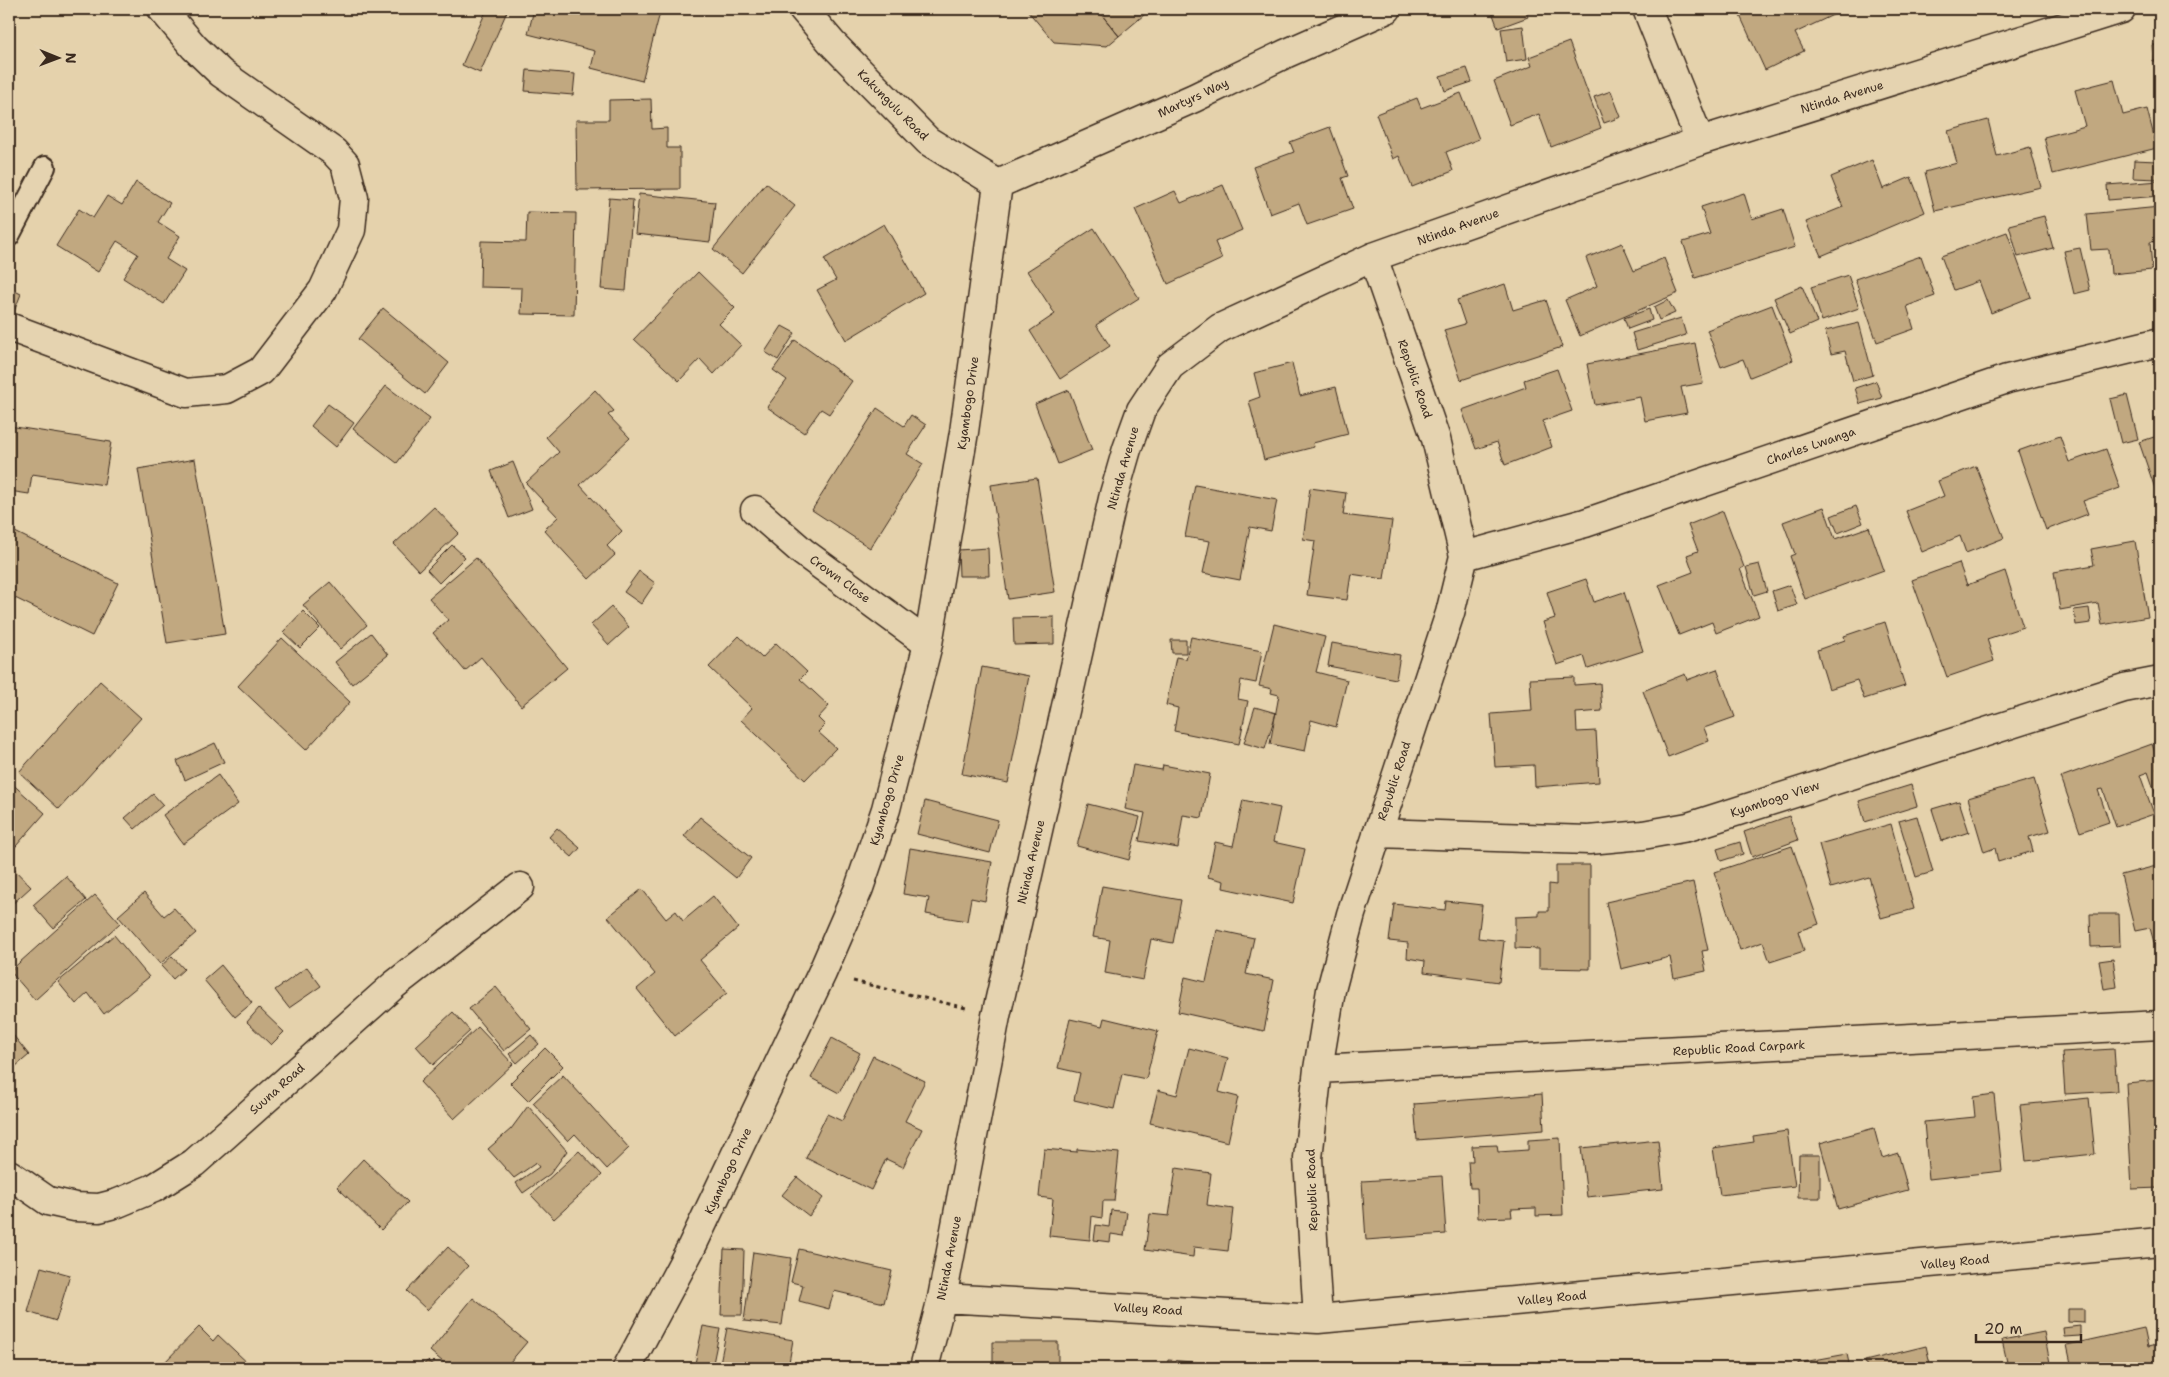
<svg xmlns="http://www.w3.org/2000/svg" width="2169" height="1377" viewBox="0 0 2169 1377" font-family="'Shantell Sans',sans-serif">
  <rect width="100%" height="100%" fill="#e5d2ac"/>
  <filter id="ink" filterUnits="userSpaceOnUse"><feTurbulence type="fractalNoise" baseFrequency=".02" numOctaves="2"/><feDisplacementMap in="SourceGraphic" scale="10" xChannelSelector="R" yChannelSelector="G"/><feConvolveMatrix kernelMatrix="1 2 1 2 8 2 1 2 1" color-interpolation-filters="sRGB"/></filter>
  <g filter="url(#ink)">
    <path fill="#c1a880" stroke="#3b2a1e" d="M487,9H508L480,73L462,65Z
      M534,9H661L642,81L591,68L595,51L528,34Z
      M1029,9H1097L1119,36L1107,46L1054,42L1027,10Z
      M1097,9H1151L1119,36Z
      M1491,9H1525L1528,17L1498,28Z
      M1737,9H1833L1835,14L1795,33L1804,51L1765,70Z
      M1523,26L1527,59L1506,62L1501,29Z
      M1569,42L1601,128L1551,147L1539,114L1510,125L1494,81L1532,66L1529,57Z
      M2152,45H2160V61H2153Z
      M1467,68L1472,82L1445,91L1440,76Z
      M527,70L575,74L573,95L525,91Z
      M2114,80L2123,115L2147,109L2157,148L2053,174L2044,137L2085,126L2075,90Z
      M1611,91L1621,117L1604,123L1594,97Z
      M1461,93L1479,139L1446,152L1453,171L1412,187L1399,156L1393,159L1376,114L1417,98L1421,108Z
      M651,99L652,129L667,128V148H680V189L577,190L576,120H609V100Z
      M1988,120L1997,156L2030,147L2041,187L1935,211L1925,172L1957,163L1948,131Z
      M1330,127L1348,176L1342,178L1353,209L1307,225L1299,203L1270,214L1253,167L1294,152L1290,142Z
      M1872,160L1883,189L1911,177L1925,212L1821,256L1806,222L1843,207L1831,177Z
      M2134,160L2157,161V179L2133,178Z
      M2160,181V196L2108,200L2107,185Z
      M136,182L170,203L158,222L180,236L166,259L185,271L164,304L123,278L138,254L117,241L98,272L56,246L79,209L93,218L107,196L122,205Z
      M766,183L795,206L742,273L713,249Z
      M1223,185L1242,230L1215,242L1222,259L1168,284L1135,209L1175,191L1181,203Z
      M1744,193L1752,219L1783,209L1795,247L1695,278L1683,242L1710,234L1701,207Z
      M639,194L715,202L710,242L635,234Z
      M609,198L633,200L626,291L601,289Z
      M2160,207V241L2150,242L2152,270L2111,274L2109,249L2091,250L2087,214Z
      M527,212L576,213L574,315L521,314L522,288L480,287L481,241L526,242Z
      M2044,216L2053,248L2018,257L2009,225Z
      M884,224L924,293L846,340L817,290L836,280L824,259Z
      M1094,228L1139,298L1096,325L1110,346L1060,379L1030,331L1055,314L1027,271Z
      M2007,232L2031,297L1991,313L1979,281L1954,290L1941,256Z
      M1622,243L1634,271L1664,258L1678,293L1580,336L1565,300L1597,286L1586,258Z
      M2080,248L2090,290L2074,294L2064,251Z
      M1921,256L1935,296L1907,306L1914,329L1877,342L1855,279Z
      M698,272L735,308L719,324L741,345L714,374L700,359L679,381L634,339Z
      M1848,275L1859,308L1822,321L1811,287Z
      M1505,284L1513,310L1546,300L1562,347L1461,380L1444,330L1465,324L1457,300Z
      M1802,286L1817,322L1790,334L1774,298Z
      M9,288L21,294L13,314L9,312Z
      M1668,300L1675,313L1659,320L1654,307Z
      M1772,305L1793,360L1750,377L1743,359L1721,367L1707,330Z
      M383,308L449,363L425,394L358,339Z
      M1649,309L1652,320L1628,329L1624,318Z
      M1681,318L1686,335L1637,350L1632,333Z
      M1859,323L1873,375L1853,381L1845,351L1831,354L1825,331Z
      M782,326L795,333L778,360L765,352Z
      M795,340L852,381L829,414L821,409L804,433L767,407L787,380L773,370Z
      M1695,343L1703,383L1681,387L1687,413L1645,421L1640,397L1595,405L1587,364Z
      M1292,363L1300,396L1336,387L1348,434L1313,443L1314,447L1264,460L1249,401L1260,397L1254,373Z
      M1557,369L1572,411L1543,421L1552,447L1505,465L1497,442L1476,449L1462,410L1526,387L1524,380Z
      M1876,381L1882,398L1860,404L1855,388Z
      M386,386L430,419L397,463L353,429Z
      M595,390L614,411L608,415L630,438L580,485L622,531L607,546L615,555L589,579L544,530L558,517L526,483L559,452L546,437Z
      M1069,390L1092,450L1058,464L1035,404Z
      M2127,395L2138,439L2121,443L2110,399Z
      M328,404L354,423L336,447L311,426Z
      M877,408L904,426L911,415L926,425L907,454L923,464L870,548L812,510Z
      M9,426L111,442L104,485L32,474L29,494L9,491Z
      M2160,435V503L2139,442Z
      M2060,436L2069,462L2106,449L2120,488L2083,501L2088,514L2046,530L2018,451Z
      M195,459L225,634L167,643L138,469Z
      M513,462L532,509L509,518L491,471Z
      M1976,466L2004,538L1966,553L1960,536L1922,552L1906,511L1944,496L1938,481Z
      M1037,478L1055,592L1008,599L991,485Z
      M1195,485L1277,500L1271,531L1250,527L1240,580L1203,573L1210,541L1185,537Z
      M1310,488L1346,493L1343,515L1392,521L1384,579L1351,574L1347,600L1307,595L1315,541L1303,539Z
      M1856,506L1863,523L1838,533L1831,516Z
      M434,507L459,533L419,571L394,544Z
      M1824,507L1835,539L1869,527L1884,570L1805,599L1790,556L1795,554L1783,522Z
      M1723,511L1744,567L1740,569L1759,616L1716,633L1712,622L1679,635L1659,585L1693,572L1687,555L1698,551L1688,525Z
      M9,529L118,583L92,636L9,595Z
      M2135,541L2148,617L2102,625L2098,603L2060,610L2054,572L2094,565L2091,549Z
      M452,545L465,557L439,583L427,570Z
      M988,548L989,576H959L958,550Z
      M476,558L567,668L521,706L481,657L465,671L433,633L448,620L429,598Z
      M1959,563L1967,585L2005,571L2023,627L1987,639L1994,661L1947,677L1912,580Z
      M1759,564L1767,591L1754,595L1746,567Z
      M639,571L655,583L641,604L624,592Z
      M1586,579L1594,602L1624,592L1643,651L1588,669L1584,656L1557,665L1543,622L1555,618L1547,592Z
      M330,582L367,625L340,649L303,605Z
      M1790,585L1797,605L1778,611L1772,591Z
      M611,607L629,627L609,645L591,625Z
      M2089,608L2091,623L2076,625L2074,610Z
      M303,611L320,628L300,648L283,632Z
      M1054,617V644L1014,645L1013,618Z
      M1885,622L1905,686L1864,699L1857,680L1829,689L1817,650L1845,640L1844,636Z
      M1274,624L1325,637L1316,672L1347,680L1336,727L1311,720L1305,751L1270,744L1279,695L1271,693L1272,689L1259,686Z
      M371,633L388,655L352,684L335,662Z
      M739,636L762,658L776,643L807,672L800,679L829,706L818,718L825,725L818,732L836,748L805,780L741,720L752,708L709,667Z
      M1191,637L1262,651L1256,683L1241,680L1238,699L1248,701L1239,744L1174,731L1178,708L1166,705L1176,657L1186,659Z
      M282,638L350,702L306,750L238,686Z
      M1171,640H1186V653H1172Z
      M1332,643L1400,655L1396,679L1328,666Z
      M982,667L1029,676L1008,783L962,774Z
      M1717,669L1735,717L1704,728L1709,741L1668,757L1643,691L1685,674L1687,680Z
      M1574,677V685L1600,683L1602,711L1576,713L1577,732L1596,731L1599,782L1535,787L1534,765L1495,767L1491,714L1532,711L1530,679Z
      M100,681L141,718L59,809L19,772Z
      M1255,707L1276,713L1265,749L1244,743Z
      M215,743L224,762L185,780L177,761Z
      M2152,744L2160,767L2157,768L2160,776V797L2157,798L2148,772L2140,775L2154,814L2116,827L2103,789L2098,790L2109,822L2080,832L2061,777Z
      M1133,765L1162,770L1163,765L1210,774L1202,818L1183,815L1178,848L1139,841L1145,813L1125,809Z
      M218,775L238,804L183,844L163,815Z
      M2034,779L2050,831L2029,837L2033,851L1998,862L1995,848L1984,852L1968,798Z
      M9,781L45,813L9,854Z
      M1911,785L1917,806L1865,822L1859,801Z
      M153,794L163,805L135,829L125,818Z
      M1243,800L1280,808L1273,842L1305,849L1293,903L1223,888L1224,881L1208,877L1215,842L1233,846Z
      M925,801L998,820L990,853L917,834Z
      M1959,801L1969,832L1942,841L1932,809Z
      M1088,804L1140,817L1129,860L1077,846Z
      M1789,816L1798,840L1752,857L1744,832Z
      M1917,816L1933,872L1916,877L1899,821Z
      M700,817L751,858L736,878L684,836Z
      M1891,824L1914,909L1881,918L1869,877L1831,888L1819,844Z
      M557,828L580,848L572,857L549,837Z
      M1740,842L1743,854L1721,861L1717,849Z
      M1792,846L1819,924L1798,931L1804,951L1770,962L1763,942L1740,950L1714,872Z
      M910,848L992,862L985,901L971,898L967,921L926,914L929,898L903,894Z
      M1556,865H1590V969L1539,968V949L1515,948V917L1539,916V911H1549V884L1556,885Z
      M2160,865V945L2155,946L2150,928L2135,931L2121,875Z
      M13,868L31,887L10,906L9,872Z
      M66,876L86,900L53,928L33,905Z
      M1693,882L1708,950L1702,951L1706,971L1674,978L1670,957L1621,969L1606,902Z
      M1102,886L1181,900L1173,943L1151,939L1143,980L1105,973L1110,940L1093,937Z
      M642,889L666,919L676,911L683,921L713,896L738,928L700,960L727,993L675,1036L637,989L655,974L608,917Z
      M144,893L164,916L174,908L196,933L160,964L118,916Z
      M95,895L120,923L35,1000L10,971Z
      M1446,901L1482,905L1478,938L1504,941L1499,982L1424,972L1425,961L1407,958L1408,943L1389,941L1394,904L1445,910Z
      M2090,914H2119L2120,946L2091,947Z
      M1217,930L1254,938L1246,974L1274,980L1264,1031L1178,1012L1185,977L1206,982Z
      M114,935L149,977L104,1014L88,993L76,1004L58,982Z
      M172,956L184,969L173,979L161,966Z
      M2113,959L2117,987L2104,989L2099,961Z
      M221,965L252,1003L235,1017L204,980Z
      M307,967L321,986L289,1008L275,990Z
      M496,987L531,1029L504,1051L469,1009Z
      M259,1008L284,1032L271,1045L247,1022Z
      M453,1012L470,1031L433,1065L416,1046Z
      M1104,1018L1158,1031L1146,1079L1122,1074L1114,1109L1074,1100L1080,1073L1058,1068L1070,1019L1102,1026Z
      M478,1027L513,1064L454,1119L420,1082Z
      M9,1030L29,1055L9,1072Z
      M531,1035L539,1044L517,1063L509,1054Z
      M832,1038L860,1053L839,1093L811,1078Z
      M545,1048L563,1066L528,1101L510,1083Z
      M1189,1048L1228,1058L1219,1092L1238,1097L1228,1142L1150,1123L1158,1090L1177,1095Z
      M2114,1049L2117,1091L2065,1094L2062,1052Z
      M873,1056L925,1081L905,1121L922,1129L903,1167L886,1159L871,1190L806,1158L827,1114L842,1121Z
      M563,1075L629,1148L607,1169L575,1134L568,1141L533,1103Z
      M2160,1080V1188L2132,1189L2126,1083Z
      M1542,1094L1544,1130L1417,1140L1414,1104Z
      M1994,1094L2002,1171L1929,1179L1924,1122L1975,1117L1973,1097Z
      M2089,1098L2095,1154L2026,1161L2020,1105Z
      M528,1106L567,1151L550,1174L523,1193L516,1183L539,1167L536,1163L514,1178L488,1149L511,1129Z
      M1874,1128L1882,1158L1898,1153L1908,1190L1838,1209L1820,1143Z
      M1787,1131L1795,1186L1720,1195L1713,1148L1754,1142L1753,1136Z
      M1560,1138L1563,1215L1536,1216V1208L1511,1209L1512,1217L1478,1218L1477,1188H1470L1468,1161H1473L1472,1146L1497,1145L1498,1152L1528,1150V1140Z
      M1658,1140L1663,1189L1587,1197L1581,1148Z
      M1044,1149L1077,1152V1149L1119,1153L1114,1201H1103L1102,1218L1092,1216L1090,1240L1049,1236L1053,1199L1039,1197Z
      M579,1151L602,1175L554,1219L531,1195Z
      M1799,1155H1820V1198H1798Z
      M363,1159L408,1202L381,1230L337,1187Z
      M1176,1168L1211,1173L1207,1205L1233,1209L1228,1251L1194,1247L1193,1257L1145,1250L1150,1214L1169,1216Z
      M1442,1176L1446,1234L1366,1240L1362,1181Z
      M797,1177L823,1198L809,1216L782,1195Z
      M1111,1210L1127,1212L1124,1236L1111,1234L1110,1242L1094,1240L1096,1225L1109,1227Z
      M448,1247L468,1266L427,1310L407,1291Z
      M724,1249L744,1250L742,1315H721Z
      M799,1249L892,1271L884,1303L834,1291L829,1309L799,1301L803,1285L791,1282Z
      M753,1252L791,1258L782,1325L744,1321Z
      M41,1267L70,1275L56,1321L28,1312Z
      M9,1270L13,1271L9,1292Z
      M473,1298L527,1342L505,1368H450L430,1351Z
      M2068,1309H2084V1323L2068,1322Z
      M703,1326L720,1329L712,1368H694Z
      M2080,1326V1336L2064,1337L2063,1328Z
      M199,1327L213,1341L218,1335L253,1368H162L160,1367Z
      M727,1328L793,1340L788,1368H719Z
      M2144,1328L2148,1347L2160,1344V1368H2072L2067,1345Z
      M2044,1332L2051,1368H1977L2007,1362L2002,1340Z
      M993,1342H1058V1368H993Z
      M1926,1346L1931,1368H1867L1865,1361Z
      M1847,1354L1850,1368H1799L1798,1363Z
      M1470,1359L1471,1368H1442L1441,1364Z
      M1168,1360L1239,1366V1368H1167Z
      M427,1361L438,1368H421Z"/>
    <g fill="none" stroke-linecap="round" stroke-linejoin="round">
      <g stroke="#3b2a1e" stroke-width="24">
        <path id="service" d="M9,236L45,167"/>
      </g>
      <g stroke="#3b2a1e" stroke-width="31">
        <path id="minor" d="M803,9L832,43L928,141L998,184
          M1647,9L1700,141
          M998,184L1194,98L1285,54L1387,9
          M9,327L186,393L227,389L261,371L323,290L351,230L354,198L345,164L334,152L221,73L194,47L162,9
          M755,510L803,552L928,644
          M1464,556L1585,523L2007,379L2160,342
          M1377,833L1589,840L1643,835L1688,827L2124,688L2160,681
          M1318,1069L2160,1025
          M9,1174L48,1201L75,1207L99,1208L118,1203L154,1188L194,1163L394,985L520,887
          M942,1298L1318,1319L2160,1242
          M1318,1319L1308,1158L1318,1069L1331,990L1351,914L1450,613L1464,556L1436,439L1373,257
          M627,1368L692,1246L822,973L859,888L886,809L928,644L964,432L998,184
          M924,1368L942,1298L996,1016L1114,494L1127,449L1141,410L1170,366L1220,328L1373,257L1700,141L2121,9"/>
      </g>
      <path stroke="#3b2a1e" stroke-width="3" stroke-dasharray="4 4" stroke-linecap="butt" d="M853,981L966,1008"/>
      <use href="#service" stroke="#e5d3b0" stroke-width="20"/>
      <use href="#minor" stroke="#e5d3b0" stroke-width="28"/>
    </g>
  </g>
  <g text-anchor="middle" stroke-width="4.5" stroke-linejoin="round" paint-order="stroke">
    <g font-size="12" fill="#3b2a1e" stroke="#e5d3b0">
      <text transform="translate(1842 97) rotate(-17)" y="4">Ntinda Avenue</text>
      <text transform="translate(1193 98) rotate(-25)" y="4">Martyrs Way</text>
      <text transform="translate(893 105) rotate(45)" y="4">Kakungulu Road</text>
      <text transform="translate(1458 227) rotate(-20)" y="4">Ntinda Avenue</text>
      <text transform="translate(1415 379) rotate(71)" y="4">Republic Road</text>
      <text transform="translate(968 403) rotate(-82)" y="4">Kyambogo Drive</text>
      <text transform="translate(1811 446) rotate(-19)" y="4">Charles Lwanga</text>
      <text transform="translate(1123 468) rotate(-74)" y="4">Ntinda Avenue</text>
      <text transform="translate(840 579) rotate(36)" y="4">Crown Close</text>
      <text transform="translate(1394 781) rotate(-72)" y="4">Republic Road</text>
      <text transform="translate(1775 799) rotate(-18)" y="4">Kyambogo View</text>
      <text transform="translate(887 800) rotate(-74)" y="4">Kyambogo Drive</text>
      <text transform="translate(1031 862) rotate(-77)" y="4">Ntinda Avenue</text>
      <text transform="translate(1739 1048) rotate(-3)" y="4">Republic Road Carpark</text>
      <text transform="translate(277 1089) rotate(-42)" y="4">Suuna Road</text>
      <text transform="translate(728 1171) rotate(-65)" y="4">Kyambogo Drive</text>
      <text transform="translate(1312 1190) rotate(-92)" y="4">Republic Road</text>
      <text transform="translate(949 1258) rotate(-79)" y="4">Ntinda Avenue</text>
      <text transform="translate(1955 1262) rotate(-5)" y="4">Valley Road</text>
      <text transform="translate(1552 1298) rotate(-5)" y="4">Valley Road</text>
      <text transform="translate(1148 1309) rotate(3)" y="4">Valley Road</text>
    </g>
  </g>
  <rect width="2169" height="1377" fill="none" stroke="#e5d3b0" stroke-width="30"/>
  <rect x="15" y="15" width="2139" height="1347" fill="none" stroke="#3b2a1e" stroke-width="2" filter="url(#ink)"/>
  <g transform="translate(58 58) rotate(91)" stroke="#e5d3b0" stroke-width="4" paint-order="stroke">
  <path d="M0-4L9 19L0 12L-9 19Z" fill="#3b2a1e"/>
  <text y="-8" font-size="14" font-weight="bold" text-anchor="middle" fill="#3b2a1e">N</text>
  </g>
  <path d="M1976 1334v8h105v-8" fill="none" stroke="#3b2a1e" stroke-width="2.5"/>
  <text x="1984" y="1334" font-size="15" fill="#3b2a1e" stroke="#e5d3b0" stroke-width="4" paint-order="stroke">20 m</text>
</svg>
